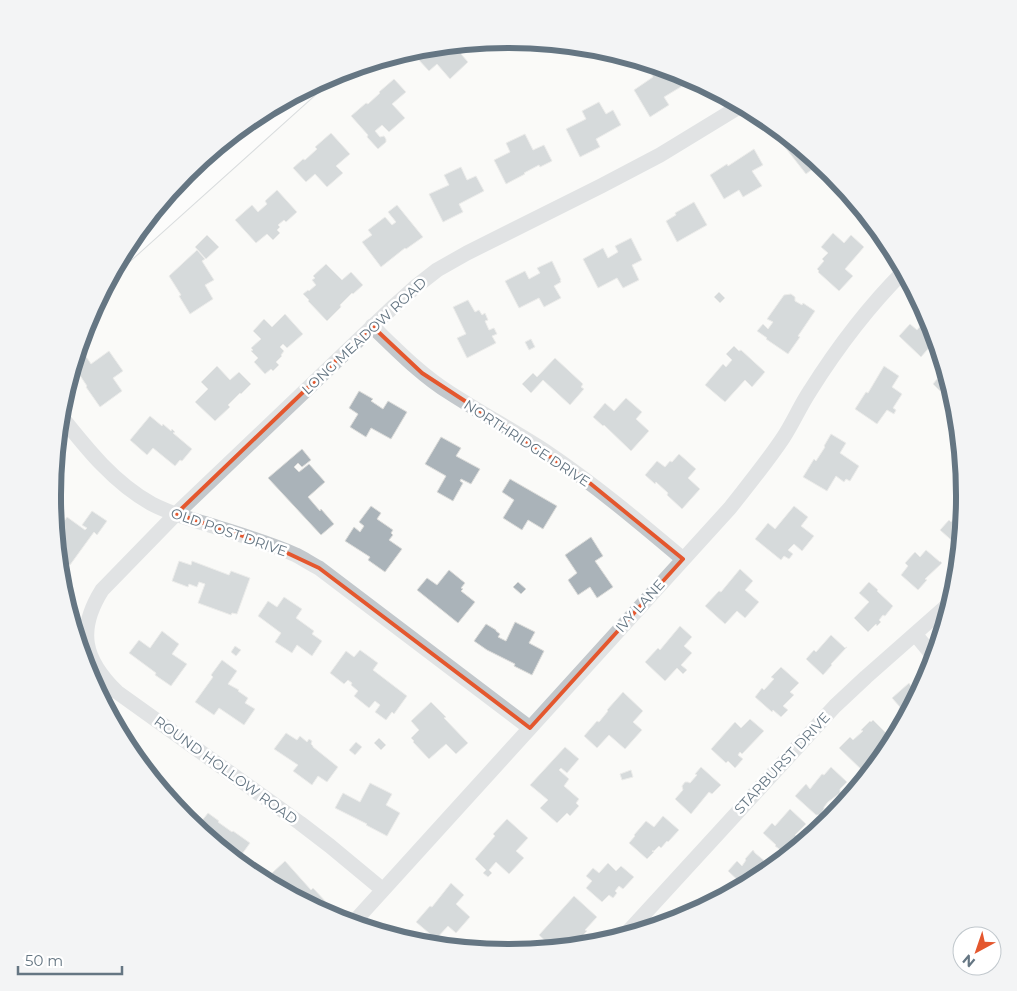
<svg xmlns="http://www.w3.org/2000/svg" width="1017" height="991" viewBox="0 0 1017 991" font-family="Montserrat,sans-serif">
  <rect width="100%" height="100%" fill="#fafaf8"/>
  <path fill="#aab3b9" stroke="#dcdcda" d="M472,42L473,44L461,54L468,62L450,79L437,64L429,71L417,58L432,46Z
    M655,65L670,70L672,72L674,71L684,74L689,82L664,97L669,105L650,117L634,90L653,77L649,69Z
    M394,79L406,92L392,104L405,118L389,132L382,125L375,131L380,137L384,136L386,139V142L378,149L367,137L368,135L351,116L366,103L368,104L380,93L379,92Z
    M599,102L606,114L613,110L621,125L596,139L600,147L580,157L566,129L586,119L582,111Z
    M331,133L350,154L336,166L343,173L327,187L315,174L306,182L293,168L303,159L305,160L317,149L315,147Z
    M525,134L533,150L544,145L552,161L540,167L539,165L524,173L525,174L506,184L494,160L510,152L506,143Z
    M791,140L812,157L818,165L806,174L784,146Z
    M754,149L763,165L752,171L762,186L743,197L739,190L724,199L710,175L727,164L728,166Z
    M461,167L467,180L476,176L484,191L459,204L463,212L443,222L429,194L449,185L444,175Z
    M277,190L297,212L286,222L284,220L278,225L280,227L277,230L280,233L273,240L267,234L256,243L235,220L252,205L258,212L267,204L265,201Z
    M694,202L707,225L677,242L666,221L676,215L675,213Z
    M397,205L423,237L406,249L405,248L381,267L362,242L372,235L368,230L385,217L392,225L396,222L388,212Z
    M833,233L844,243L851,235L864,247L845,269L853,276L839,291L818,272L819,271L817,269L824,261L822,259L828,253L821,247Z
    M207,235L219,247L206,259L195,247Z
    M631,238L642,260L632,265L639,280L623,288L617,278L598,288L583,259L603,248L608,258L618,252L615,246Z
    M197,250L205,259L202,261L214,280L205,285L213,299L190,314L179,296L181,295L169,276Z
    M552,261L561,280H560L561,282L554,286L561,298L544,307L539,298L519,308L505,281L525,271L529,279L540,273L537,268Z
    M326,264L342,280L351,272L363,285L353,294L352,293L340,305L341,307L327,321L308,301L309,300L303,294L308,290L309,291L316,285L312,280L315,278L313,276Z
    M719,292L725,298L720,303L714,297Z
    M791,294L795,297V301L802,305L803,303L815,311L798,336L800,337L788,354L766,339L767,338L757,331L763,324L768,329L773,322L767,319L784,295Z
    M468,300L475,312L479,310L482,315L485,313L488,320L485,321L489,330L494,328L497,334L492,336L496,343L467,358L457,338L466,334L453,307Z
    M285,314L303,334L287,348L283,344L280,347L284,351L281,355L282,356L276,362L279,365L273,371L271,369L265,374L254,362L258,358L251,351L253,350L251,348L261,339L253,331L264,319L272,327Z
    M928,317L939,348L933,343L921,357L899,336L910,324L917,330Z
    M531,339L535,347L529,350L525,342Z
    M734,346L739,351L741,350L765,372L752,387L745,380L725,402L705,385L723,364L726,367L732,360L726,354Z
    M81,349L91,364L109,351L123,371L113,378L122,391L100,407L86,387L87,386L79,374L78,375L73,367L77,351Z
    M555,358L583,384L581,387L584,389L570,405L543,380L531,393L522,384L533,373L537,377Z
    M217,366L230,380L239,372L251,384L241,394L240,393L228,405L230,407L215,421L195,402L208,389L201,382Z
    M884,366L899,376L892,387L902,394L893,408L896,410L894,414L887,410L877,424L855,409L866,392L868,393Z
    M937,379L944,386L940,391L933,384Z
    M359,391L373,399L371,401L383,409L388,401L407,412L391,439L371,428L366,437L350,427L358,414L349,408Z
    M626,398L642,412L636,419L649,431L631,451L604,425L603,426L593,417L605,403L614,411Z
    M150,416L162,426L163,424L171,431L172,429L175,432L173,433L192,449L182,461L180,460L175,466L153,448L147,455L130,440Z
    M831,434L846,443L840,453L859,466L850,481L846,479L844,482L836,476L827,491L803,477L814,459L816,461L825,447L824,446Z
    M441,437L461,448L456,456L480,469L471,484L461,479L460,481L463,483L453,501L437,492L446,476L425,464Z
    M302,449L311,460L302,467L298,463L294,467L299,472L309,464L325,482L308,497L320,511L321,509L334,524L321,535L268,478Z
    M679,454L696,469L688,478L700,489L682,509L667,495L668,493L656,482L655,484L645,475L657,461L665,467L670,461L672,462Z
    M510,479L557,506L543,529L528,520L522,530L503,518L514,500L502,492Z
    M965,503L961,544L958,546L940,530L949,520L951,522L960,511L959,509Z
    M371,506L381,513L377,519L393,530L391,533L393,535L389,540L402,549L385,572L368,560L370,557L345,541L354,527L360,532L364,526L359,522Z
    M794,506L808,517L801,526L814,536L802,551L794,544L788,550L793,554L789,559L784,556L781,560L755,539L768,523L775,529Z
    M92,511L107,521L97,535L94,532L70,565L58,556L54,523L60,527L67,517L85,530L87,528L82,525Z
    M591,537L603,556L595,561L613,587L597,598L590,587L578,595L568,580L577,573L565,555Z
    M926,550L940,562V561L942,563L925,579L927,580L918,590L901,575L908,566L905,563L915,552L920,557Z
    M179,561L191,565L192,561L229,575L231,571L250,578L237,614L232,613L231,615L198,603L205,584L199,582L197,587L189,584L188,587L172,581Z
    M740,569L753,581L745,590L759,602L745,618L737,611L725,624L705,606L719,591L721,592Z
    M449,570L465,583L461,588L463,589L461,591L475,602L458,623L417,590L427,578L437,585Z
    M518,582L526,589L521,594L513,587Z
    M869,582L878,590L877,591L893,606L885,616L883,615L879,620L881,622L877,626L876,624L868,632L854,618L869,602L859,593Z
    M284,597L302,609L296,618L314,631L312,634L322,641L312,656L297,645L292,653L275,642L281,633L258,616L268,601L277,607Z
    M515,622L535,632L529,643L544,651L532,675L514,666L515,664L487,650L474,641L486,624L496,630V631L500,634L498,637L506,641Z
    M680,626L692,637L684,646L692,653L681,665L687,670L683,674L677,668L665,681L645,662L658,648L660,650Z
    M162,631L179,644L172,654L187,664L171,686L155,675L156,673L129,653L139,640L150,648Z
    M831,635L845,648L847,647L831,664L832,665L823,675L806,659L814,650L816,652Z
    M235,646L241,650L236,656L231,652Z
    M360,650L378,663L373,670L407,696L394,714L392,712L386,720L375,712L380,705L375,701L369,708L354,696L358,691L351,685L352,683L348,680L344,684L330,673L346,651L354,657Z
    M222,660L237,671L228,684L239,690L238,691L248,698L245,703L255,709L244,725L219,708L214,715L195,702L213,677L211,675Z
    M781,667L799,683L790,692L794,695L783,706L788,710L781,717L773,710L772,712L755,697L762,688L764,690L774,679L771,677Z
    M909,683L917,695L906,715H901L898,712L900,707L892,698Z
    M623,692L643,711L633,722L642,730L625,749L609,735L597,748L584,736L597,721L599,722L608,711L607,710Z
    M431,702L446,717L444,718L468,743L456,754L446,744L429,759L413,742L414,741L411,738L419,730L411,721Z
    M750,719L764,731L742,754L740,752L738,755L743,759L735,768L728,761L726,763L711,749L735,722L741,728Z
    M873,720L892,739L879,753L882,756L866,774L839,748L850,737L853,740L863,731L861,730L870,721L871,722Z
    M286,733L297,740L300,736L307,742L309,739L312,741L311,744L313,746V747L338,767L327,782L318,776L312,785L293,771L298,765L274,749Z
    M379,738L386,745L381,750L374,743Z
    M356,742L362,747L355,755L349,750Z
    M565,747L579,759L567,773L561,768L559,770L569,779L564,786L579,799L576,803L579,806L570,816L567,813L557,823L540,808L548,800L530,785Z
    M141,764L150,771L149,772L174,789L168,797Z
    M701,767L721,785L712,794L709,792L691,814L675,799L683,790L682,786L685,782H688L690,783L697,775L695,774Z
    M831,767L847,782L840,789V793L828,802L824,807V809L820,815H816L795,796L806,784L810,789L822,774L824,775Z
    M631,770L633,777L622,780L620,774Z
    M370,783L392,794L386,805L400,813L387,836L366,825L367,824L335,808L343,793L360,802Z
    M790,809L806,824L795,835L797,836L782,851L775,846L776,845L763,833L772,823L775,826Z
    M208,813L219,821L218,822L232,832L233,831L250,843L237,861L206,835L207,834L197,827Z
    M663,816L679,830L668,842L667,841L661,848L659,846L654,851H652L654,852L647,859L629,843L635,836L634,835L646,821L654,827Z
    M507,819L528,838L516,851L524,858L509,874L496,862L489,870L492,873L488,877L483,873L486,870L475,859L495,836L493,834Z
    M753,850L755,853L767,863L770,865L769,866L771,868L762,875L743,885L728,871L737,861L742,866L746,860L745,859Z
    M285,861L311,890L313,888L327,903L319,910L280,889L284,886L272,873Z
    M608,863L616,871L621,866L634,877L623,889L619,886L615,891L617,893L613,898L609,895L602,902L586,888L592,881L586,876L593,868L599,873Z
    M451,883L464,895L456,904L470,917L456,933L448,926L436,939L416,922L430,906L432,907Z
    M574,896L597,917L585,930L587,931L574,944L573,943L570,946L553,948L539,935Z
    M713,896L717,899L703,907L702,904L707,899L709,900Z
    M695,906L699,909L687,915Z"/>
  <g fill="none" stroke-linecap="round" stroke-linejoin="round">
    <g stroke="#b3babf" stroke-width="23">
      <path id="secondary" d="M122,254L308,87"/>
    </g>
    <path stroke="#c3c8cc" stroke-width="15" d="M372,326C397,350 421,375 450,393C481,413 514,431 545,451C594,484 638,521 683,559
      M60,415C87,449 114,483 152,504C171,514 193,520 213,526C241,535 269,543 296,555C304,559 311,564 319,568L530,728
      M915,634L934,657
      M383,890L330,846L300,823L117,692C83,659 77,630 102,590L176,514L394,306L414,288L437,270L467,253L601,186L660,155L742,105
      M353,923L730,508C748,485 767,462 783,438C793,423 800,406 810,391C837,348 868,307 904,271
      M625,935L835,706L866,677L951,602"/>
    <use href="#secondary" stroke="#fff" stroke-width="21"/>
  </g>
  <path d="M0 0H1017V991H0ZM372,326L422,373L586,480L683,559L530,728L319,568L268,544L176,514Z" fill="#fafaf8" fill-opacity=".55" fill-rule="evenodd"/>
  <path fill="none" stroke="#e4572e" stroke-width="4" stroke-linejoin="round" d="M372,326L422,373L586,480L683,559L530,728L319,568L268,544L176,514Z"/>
  <g text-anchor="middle" stroke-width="5" stroke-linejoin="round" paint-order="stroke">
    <g font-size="14" fill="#657683" stroke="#fff">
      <text transform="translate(364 336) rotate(-43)" y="5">LONG MEADOW ROAD</text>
      <text transform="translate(527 443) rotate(33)" y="5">NORTHRIDGE DRIVE</text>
      <text transform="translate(229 532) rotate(19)" y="5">OLD POST DRIVE</text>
      <text transform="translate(640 606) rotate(-48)" y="5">IVY LANE</text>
      <text transform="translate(782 763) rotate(-47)" y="5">STARBURST DRIVE</text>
      <text transform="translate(226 770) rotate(36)" y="5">ROUND HOLLOW ROAD</text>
    </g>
  </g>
  <path d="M0 0H1017V991H0ZM508 48H509A447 447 0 0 1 956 495V497A447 447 0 0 1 509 944H508A447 447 0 0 1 61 497V495A447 447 0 0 1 508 48Z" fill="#f3f4f5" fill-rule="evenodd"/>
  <path fill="none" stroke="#657683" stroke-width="6" d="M508 48H509A447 447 0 0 1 956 495V497A447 447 0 0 1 509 944H508A447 447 0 0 1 61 497V495A447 447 0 0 1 508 48Z"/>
  <g transform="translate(977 951) rotate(220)"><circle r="24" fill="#ffffff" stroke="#c1c8cd"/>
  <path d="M0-4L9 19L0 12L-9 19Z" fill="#e4572e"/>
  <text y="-8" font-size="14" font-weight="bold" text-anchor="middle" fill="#657683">N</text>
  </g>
  <path d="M18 966v8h104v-8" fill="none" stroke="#657683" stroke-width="2.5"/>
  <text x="25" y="966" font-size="15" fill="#657683" stroke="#ffffff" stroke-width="4" paint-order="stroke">50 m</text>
</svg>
